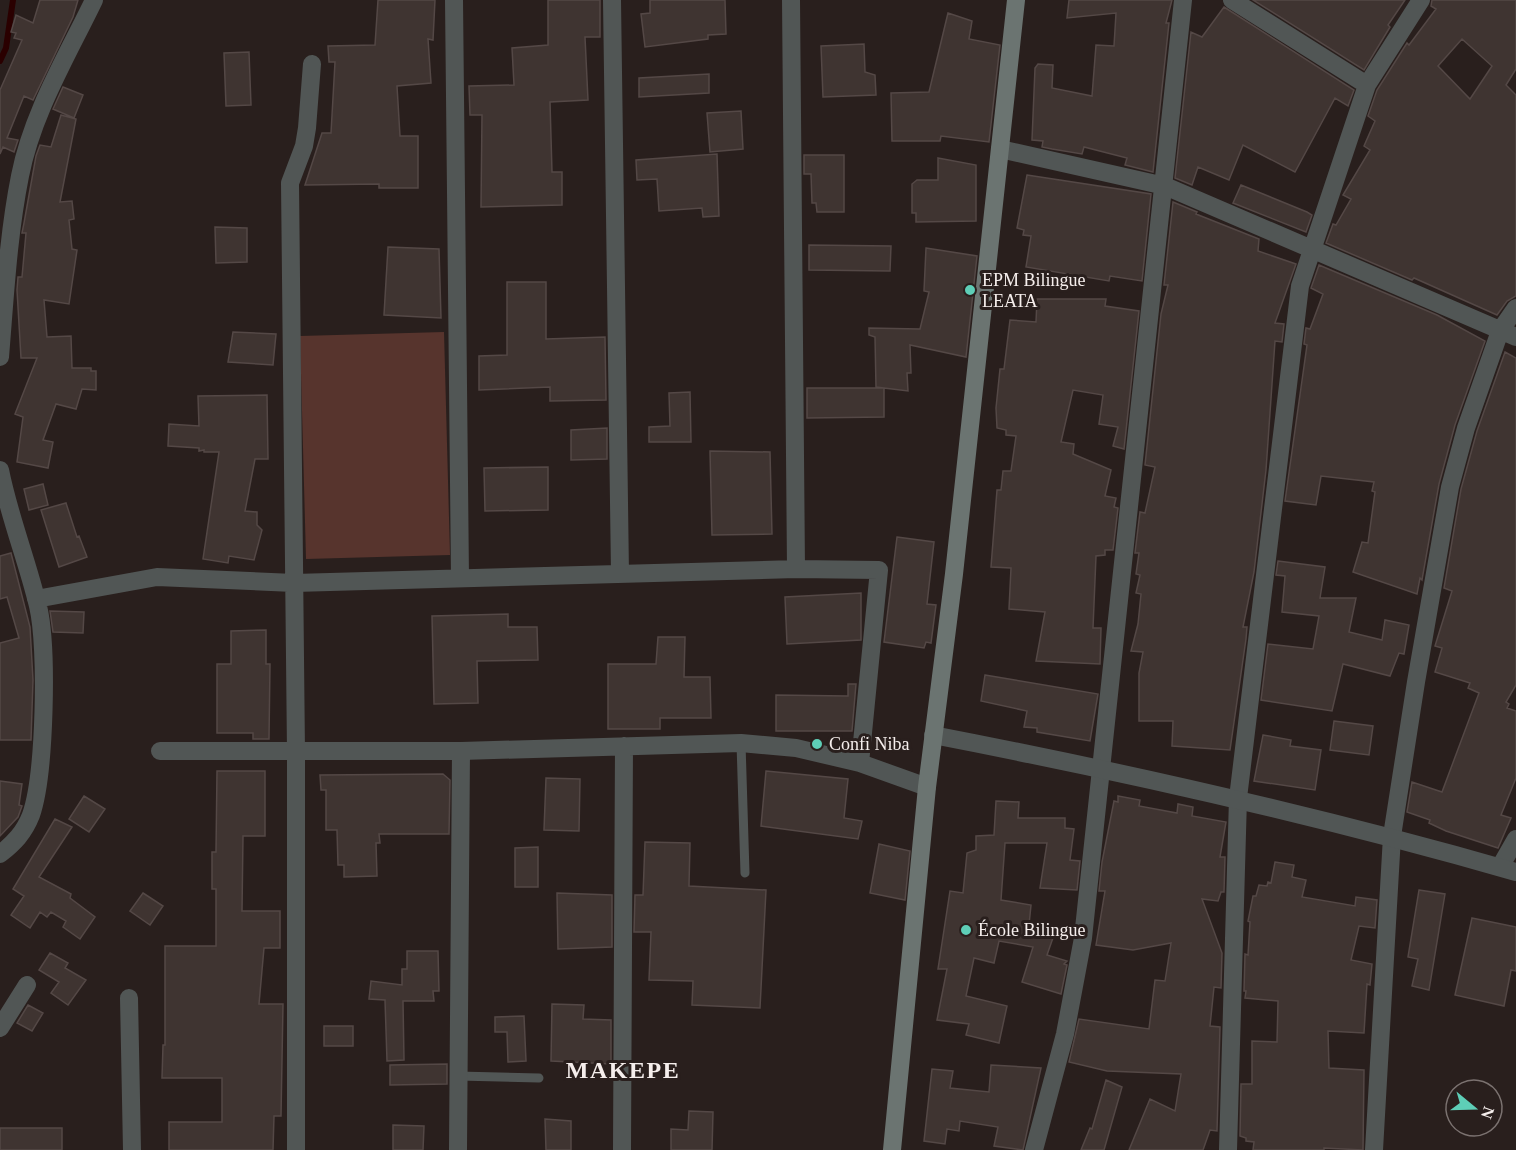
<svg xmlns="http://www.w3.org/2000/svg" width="1516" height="1150" viewBox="0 0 1516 1150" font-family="'Times New Roman',serif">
  <rect width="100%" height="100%" fill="#291f1d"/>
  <path fill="#57342d" d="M444,332L450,555L306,559L300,336Z"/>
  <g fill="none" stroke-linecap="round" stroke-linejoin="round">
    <path stroke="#2a0000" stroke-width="6" d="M0,61L6,48L13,0"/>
  </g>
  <path fill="#3f3431" stroke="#544846" stroke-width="1.5" fill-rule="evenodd" d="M40,0H78L73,17L33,100L24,96L7,138L18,140L14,152L3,147L0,154V90L22,40L14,38L16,33L11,32L16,15L33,23Z
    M378,0H435L433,40L428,39L431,83L397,86L400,136H418V188H379V184L305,185L322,133H331L335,62H329L328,46L375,45Z
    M548,0H600V37H585L588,100L550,102L552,172H562V205L481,207L482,115H470L469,86L514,85L512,48L548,45Z
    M650,0H725L726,34L708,35V39L645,47L641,14L650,13Z
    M1069,0H1172L1166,23H1169L1153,172L1125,165L1127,158L1084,147L1082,154L1052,149L1042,147L1043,141L1032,140L1035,68L1038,64L1053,65L1052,88L1092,96L1096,45L1114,46L1116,13L1067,18Z
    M1253,0H1405L1388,25L1390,27L1364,70Z
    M1432,0H1516V69L1506,85L1516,95V296L1507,301L1497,315L1414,278L1412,280L1326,243L1333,224L1336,225L1351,199L1343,195L1370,150L1364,146L1375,121L1368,116L1377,90L1407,43L1409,45L1436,9L1431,6ZM1462,39L1492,66L1470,99L1438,66Z
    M1224,7L1354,90L1348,106L1335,98L1295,172L1243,145L1229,180L1198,167L1192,185L1175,178L1191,32L1202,37Z
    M948,13L972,21L969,39L1000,45L989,142L941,136L940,141H892L891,93L929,92Z
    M864,44L865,72L875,75L876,95L823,97L821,46Z
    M249,52L251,105L226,106L224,53Z
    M709,74V93L639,97V78Z
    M63,87L83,95L74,118L53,109Z
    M741,111L743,149L710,152L707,113Z
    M61,115L76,119L60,202L72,201L74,219L69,220L72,249L77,250L69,304L44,300L47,337L71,336L72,368H91V371H96V390L82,389L76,409L56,404L43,440L53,442L48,468L17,462L23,417L15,414L37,358H21L17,290L18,277H22L26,233H22L24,223L36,156L40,145L51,147Z
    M717,154L719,216L703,217L702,208L659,211L657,179L637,180L636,160Z
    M804,155H844V212H817L816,203H812L811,174H804Z
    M938,158L976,165V221L916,222V213H912V184L917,180H938Z
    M1027,175L1151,194L1142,281L1110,276L1109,281L1026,267L1031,236L1023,235L1024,230L1017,228Z
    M1241,185L1307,212L1312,215L1306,232L1233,203Z
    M1173,202L1197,212L1196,214L1259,239L1258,251L1296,264L1275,323L1284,324L1282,342L1275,341L1266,470L1254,572L1243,627H1247L1246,639L1230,750L1172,746L1173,721H1139V673L1143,652L1131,651L1138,624L1141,594L1136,593L1140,575L1136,574L1139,553H1135L1140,512L1145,513L1155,467L1145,465L1161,314L1168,285H1164Z
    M215,227L247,228V262L216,263Z
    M809,245L891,246L890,271L809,270Z
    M388,247L439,249L441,318L384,315Z
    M926,248L977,256L966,357L910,345L911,373H907L908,391L876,387L875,337L869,335V328L920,329L929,292L924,291Z
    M1319,265L1437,315L1485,341L1455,425L1439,484L1422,580L1420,578L1417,594L1353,572L1362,542L1368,543L1375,492L1372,491L1374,482L1321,476L1316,505L1285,501L1307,345L1304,344L1306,328L1310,329L1323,294L1311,288Z
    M507,282H546V339L605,337L606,400L550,401V387L479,390V356L507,355Z
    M1037,299H1106L1105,306L1139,311L1124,449L1113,446L1118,427L1099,424L1103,395L1073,390L1061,442L1074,444L1073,454L1111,470L1105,496L1116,498L1114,507L1118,508L1113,550H1105V555L1096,556L1093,628H1101L1100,664L1036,661L1045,612L1009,609L1011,568L991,567L997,490H1001L1003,471H1011L1016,436L1006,435V430L997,428L996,408L1000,369H1004L1010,320L1036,322Z
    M233,332L276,334L273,365L228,362Z
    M1505,352L1516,358V685L1506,702L1509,704L1507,708L1516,711V778L1501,815L1511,818L1498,848L1446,831L1429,823L1430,820L1407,812L1412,782L1442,792L1479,693L1468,688L1470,683L1435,672L1442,648L1435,646L1452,591L1444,588L1461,489L1477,431Z
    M807,388H884V417L807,418Z
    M690,392L691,442H649V427L670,426L669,393Z
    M267,395L268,459H255L245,511L257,512V525L262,530L254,560L229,556L228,563L203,559L219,452H204V450L199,451V448L168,446L169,424L199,426L198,396Z
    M607,428V459L571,460V430Z
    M710,451L770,452L772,534L712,535Z
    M548,467V510L485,511L484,468Z
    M43,484L48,505L29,510L24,489Z
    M66,503L77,537L79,536L87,557L59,567L41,510Z
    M897,537L934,542L927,604L936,605L931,643L926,642L924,648L884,642Z
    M11,553L30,627L33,680L31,740H0V643L19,638L7,597L0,599V556Z
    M1278,561L1325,567L1320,598H1356L1349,632L1382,640L1385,620L1409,625L1404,654L1399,653L1390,676L1343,664L1332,711L1261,700L1268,644L1313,649L1319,616L1282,612L1285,576L1276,575Z
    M861,593V640L787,644L785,597Z
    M50,611L84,612L83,633L53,632Z
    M508,614V627H537L538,660L477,661L478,703L434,704L432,616Z
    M266,630V664H270L269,739H253V733H217V664H231V631Z
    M658,637H685L684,677H710L711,718H660V729H608V664H656Z
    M985,675L1098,694L1090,741L1037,732V728L1024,727L1027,711L981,701Z
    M848,684H856L852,731H776V695L848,696Z
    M1334,721L1373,726L1369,755L1330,750Z
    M1263,735L1291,740L1290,746L1321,750L1315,790L1254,781Z
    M217,771H265V836H243L242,911H280V948H264L259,1004H283L281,1116H274L273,1150H169V1122H222V1078H162L163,1045H165V946H216V889H212V852H216Z
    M766,771L848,779L844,818L862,821L858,839L761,826Z
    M443,774L450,780L449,834H379L380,843H376L377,876L344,877V865H338L337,830H326V790H321L320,775Z
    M546,778L580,779L579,831L544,830Z
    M0,781L22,784L19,805L22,806L18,817L0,836Z
    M84,796L105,809L89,832L69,819Z
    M1118,796L1140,800L1139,806L1177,813L1178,804L1193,807L1192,816L1226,822L1220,857H1225L1224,892H1221L1218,901L1202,899L1222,953L1221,988L1214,987L1210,1026L1220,1027L1217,1131L1210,1130L1203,1150H1129L1150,1099L1175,1111L1181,1074L1107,1071L1069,1062L1079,1019L1149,1029L1155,980L1165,981L1171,943L1133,950L1096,945L1105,891H1099L1102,862L1114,801L1118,802Z
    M996,801L1019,802L1018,818H1065V828L1074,829L1070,860L1080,861L1077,890L1040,888L1047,843H1005L1001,900L1031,905L1029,925L1055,932L1047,955L1067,961L1064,964L1067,965L1061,994L1022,982L1033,947L999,941L994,963L974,958L966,996L1007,1006L999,1043L966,1035L969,1024L937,1020L947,969H938L950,891L963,893L967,853L976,850V836L994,835Z
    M55,819L72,827L39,877L71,894L70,898L95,917L80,939L63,927L66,921L51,912L47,917L40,912L30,928L11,915L24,896L13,889Z
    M645,842L690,843L689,886L766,890L760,1008L692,1005L693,981L649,980L651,932H634L635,895H643Z
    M879,844L910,851L905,900L870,893Z
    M538,847V887H515V848Z
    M1275,862L1294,865L1292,877L1306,880L1302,897L1355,906L1356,897L1377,900L1375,928L1359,926L1351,960L1372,964L1370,985L1367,984L1364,1033L1328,1031L1329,1068L1364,1070L1363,1150L1324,1148V1150H1253L1254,1142L1246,1141V1138L1240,1136L1241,1084H1252V1041L1277,1042L1278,1001L1245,998L1246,991H1244L1245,954L1248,955L1250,922L1248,921L1253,896H1256L1259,885L1267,886L1268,882L1271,883Z
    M1419,890L1445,894L1429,990L1412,986L1418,959L1408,957Z
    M143,893L163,906L150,925L130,911Z
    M557,893L612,895V947L558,949Z
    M1472,918L1516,927V971L1511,970L1504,1006L1455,995Z
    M407,951H438L439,991H433L434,1001H403L404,1060L387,1061L385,1000L369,999L371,981L402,985V969H407Z
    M50,953L68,963L65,968L86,980L68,1005L51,993L59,982L39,970Z
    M552,1004L584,1005L583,1019L611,1020V1064L551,1061Z
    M28,1005L43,1013L32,1031L17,1023Z
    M524,1016L526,1061L508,1062L507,1032H495V1017Z
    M324,1026H353V1046H324Z
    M447,1064V1084L390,1085V1065Z
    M991,1065L1041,1068L1023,1150L994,1146L998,1127L960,1121L959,1131L947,1129L945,1144L924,1141L932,1069L953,1071L950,1088L989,1092Z
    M1106,1080L1122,1087L1104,1150H1081L1090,1128L1092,1129Z
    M689,1111L713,1112L712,1150H671V1129L688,1130Z
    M545,1119L571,1121V1150H546Z
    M393,1125L424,1126L423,1150H393Z
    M0,1128H62V1150H0Z"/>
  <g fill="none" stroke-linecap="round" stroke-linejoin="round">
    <path stroke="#515655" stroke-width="9" d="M741,743L745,873
      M458,1076L539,1078"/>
    <path stroke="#515655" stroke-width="18" d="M454,0L460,578
      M612,0L620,574
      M791,0L796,569
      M1232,0L1367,85
      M1000,149L1165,186L1516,337
      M0,357C5,297 8,236 20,176C32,114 67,56 94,0
      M0,470C9,516 27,560 38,606C48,648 45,775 31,815C24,833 14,843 0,854
      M36,599L157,577L294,583L796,569L879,570L860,763
      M160,751H461L741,743L796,748L860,763L927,787
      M1500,867L1516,839
      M129,998L132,1150
      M0,1028L27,985
      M296,1150V752L290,183L304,146L307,128L312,64
      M458,1150L461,751
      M622,1150L624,746
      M1034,1150L1065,1034L1083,938L1183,0
      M1228,1150L1238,798L1300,286L1367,85L1421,0
      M1374,1150L1392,836L1416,682L1450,487L1466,428L1500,331L1516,308"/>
    <path stroke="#515655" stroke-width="18" d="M933,735C1130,773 1323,817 1516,872"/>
    <path stroke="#6b7471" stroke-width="18" d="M892,1150L927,787L954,574L1016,0"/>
  </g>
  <g fill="#5eceb7" stroke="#291f1d" stroke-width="2">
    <circle cx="970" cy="290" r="6"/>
    <circle cx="817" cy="744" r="6"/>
    <circle cx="966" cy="930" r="6"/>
  </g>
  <g text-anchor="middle" stroke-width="6" stroke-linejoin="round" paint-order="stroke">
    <g font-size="18" fill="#f5eeec" stroke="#291f1d" text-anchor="start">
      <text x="982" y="286">EPM Bilingue<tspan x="982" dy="21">LEATA</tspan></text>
      <text x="829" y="750">Confi Niba</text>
      <text x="978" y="936">École Bilingue</text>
    </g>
    <g font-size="24" font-weight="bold" letter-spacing="1.5" fill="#f5eeec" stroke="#291f1d">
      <text x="623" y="1078">MAKEPE</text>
    </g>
  </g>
  <g transform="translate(1474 1108) rotate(109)"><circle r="28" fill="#291f1d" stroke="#7b7270" stroke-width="1.5"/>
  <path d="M0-4.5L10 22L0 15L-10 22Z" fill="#5eceb7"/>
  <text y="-9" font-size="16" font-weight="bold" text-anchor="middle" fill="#f5eeec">N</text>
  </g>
</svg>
